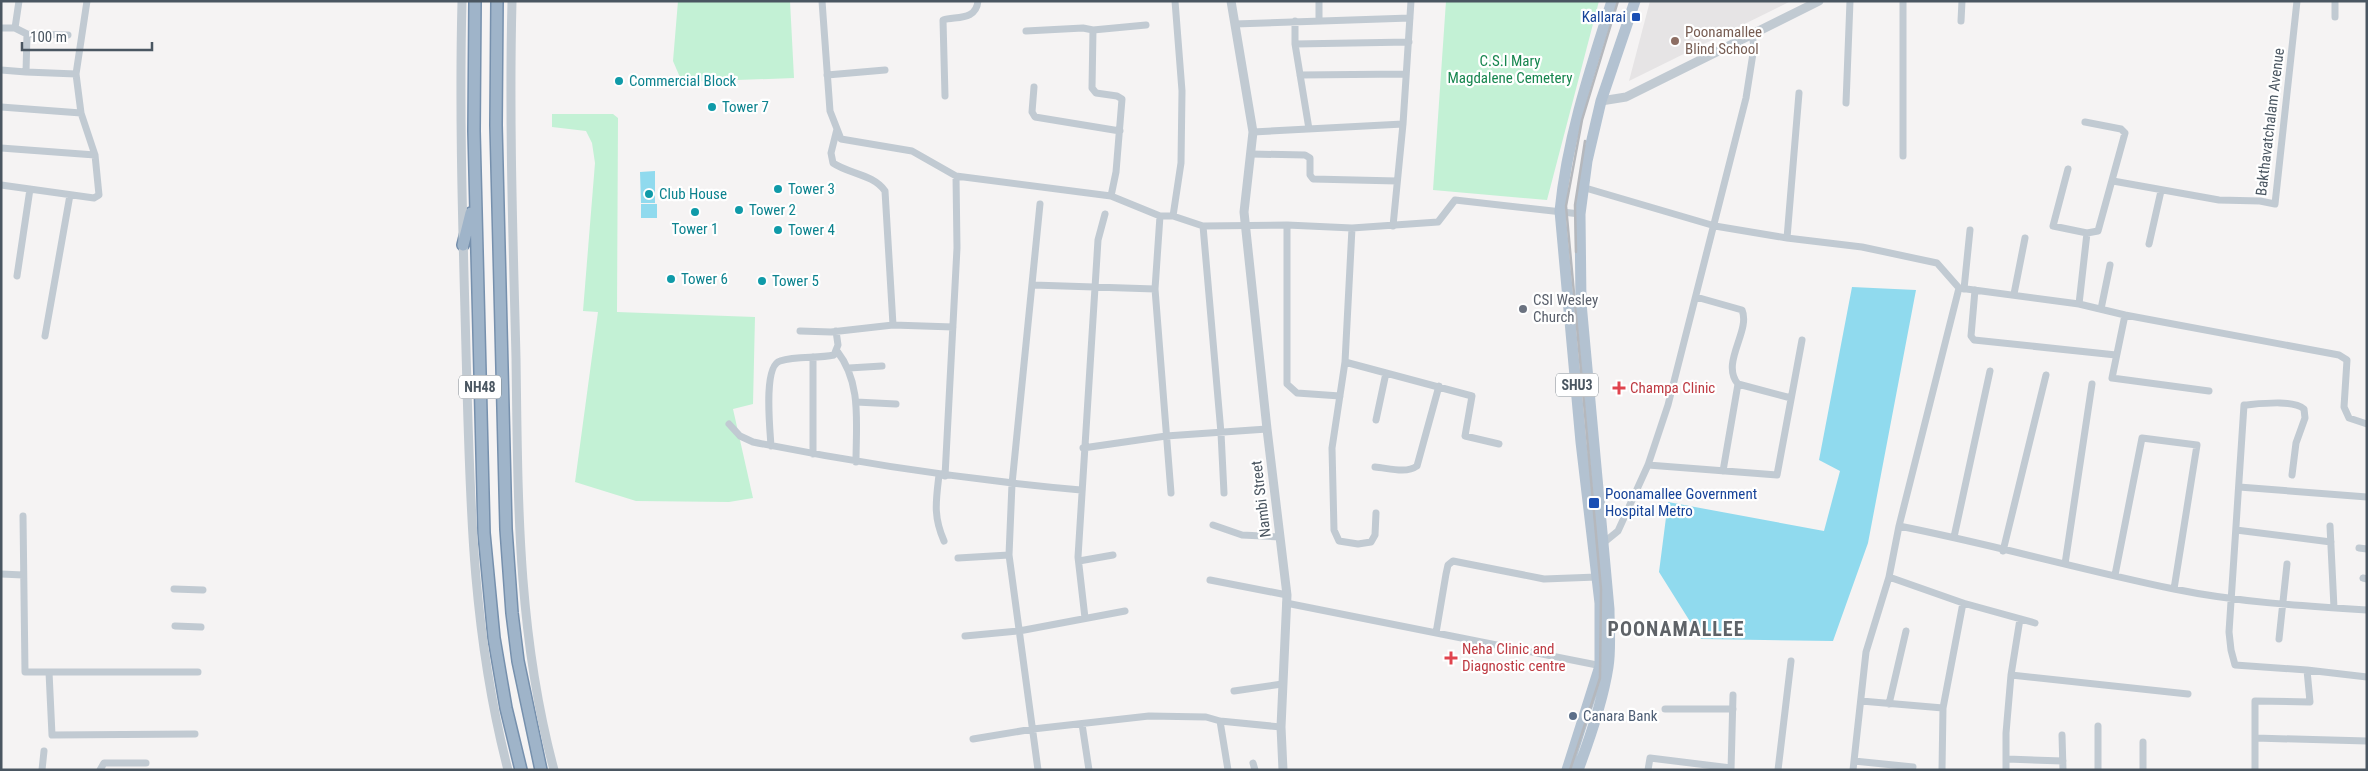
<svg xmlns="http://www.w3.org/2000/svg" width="2368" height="771" viewBox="0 0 2368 771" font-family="'Roboto Condensed',sans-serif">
  <rect width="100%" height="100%" fill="#f5f3f3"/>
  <path fill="#e6e4e5" d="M1650,1H1791L1629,81Z"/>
  <path fill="#c3f1d5" d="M678,1H790L794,78L682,82L673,61Z
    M1446,1H1599L1547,200L1433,190Z
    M552,114H613L618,118L617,312L755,317L753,404L733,409L753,498L729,502L636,501L575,482L598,312L583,311L595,163L592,143L586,131L552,127Z"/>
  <path fill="#90daee" d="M655,171V203H641L640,172Z
    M641,204H657V218H641Z
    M1852,287L1916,290L1868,543L1833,641L1701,639L1659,572L1668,502L1824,531L1840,471L1819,460Z"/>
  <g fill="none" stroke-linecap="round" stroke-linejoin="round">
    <g stroke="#7690ad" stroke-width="14">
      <path id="trunk" d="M475,1L474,131L484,533L494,638L506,708L521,770
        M497,1L496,125L506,529L512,613L518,661L541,770
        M463,245L471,213"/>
    </g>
    <path stroke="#c1cad2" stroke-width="7" d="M822,1L830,111L841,139L912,151L956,176L1111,196L1160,216H1173L1203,226L1287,225L1352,228L1438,222L1455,200L1580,214
      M1319,1V20
      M2335,17V1
      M1295,21V44L1309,129
      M1961,21L1962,1
      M1235,24L1410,18
      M1,28H15L19,1
      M1093,30L1146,25
      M1026,31L1083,28L1093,30L1092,88L1096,93L1117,96L1122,99L1116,172L1111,196
      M27,34L68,35
      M1295,44L1409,42
      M1,70L26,72L27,34L15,28
      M26,72L76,74
      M827,75L885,70
      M1300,75L1406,74
      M1034,87L1032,112L1035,117L1120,131
      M945,96L943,20C956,16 976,21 978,1
      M1846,103L1850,1
      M1,107L81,113L95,155L1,148
      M81,113L76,74L87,1
      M837,129L831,153L833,163C849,174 873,174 885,191L893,325
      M1253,132L1403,124
      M1251,154L1305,155L1310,158V175L1313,179L1397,181
      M1903,156V1
      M2068,169L2053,226L2087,233
      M2113,181L2219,200L2260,201L2275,204L2297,1
      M1,185L94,198L99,195L95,155
      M1582,187L1715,226L1787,238L1862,247L1937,263L1959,288L1899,526L1889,577L1866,652L1853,770
      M1160,216L1155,289L1171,493
      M1173,216L1181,163L1182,91L1175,1
      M1287,225V384L1297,393L1340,396
      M1203,226L1221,433L1224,493
      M1393,226L1403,124L1411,1
      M1352,228L1345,362L1332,448L1334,530L1339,541L1358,544L1371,542L1375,535L1376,513
      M1787,238L1799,93
      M2149,244L2161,191
      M17,276L30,189
      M1033,285L1155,289
      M1959,288L2079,304L2087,233L2098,231L2125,133L2121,129L2085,122
      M1964,289L1970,230
      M1975,290L1971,336L1974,340L2116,355
      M2014,294L2025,238
      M1696,297L1742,310C1751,331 1720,363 1738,384L1791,398
      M2079,304L2125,315L2112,378L2209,391
      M2101,309L2110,265
      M2125,315L2339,355L2347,360L2344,407L2349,418L2367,424
      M800,331L831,332L893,325L953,327
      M45,336L70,195
      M837,351C862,383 856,423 856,462
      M813,357V454
      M1345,362L1472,396L1465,436L1499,444
      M849,368L882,366
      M856,402L896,404
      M1376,420L1386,373
      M729,424L740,436L753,442C862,464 970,480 1081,490
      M771,446C770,429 763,366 780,361C797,355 817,359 834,355L838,345L836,331
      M1083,448L1166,436L1267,429
      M1648,465L1777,475L1802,340
      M1375,467C1388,468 1406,474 1417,466L1439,386
      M1723,471L1738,384
      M939,475C936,501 933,516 944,541
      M2292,475L2296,443L2305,418L2304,409C2293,399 2258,404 2244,405L2229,632L2231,650L2235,665L2307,670L2367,677
      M945,476L957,248L956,176
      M2239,487L2367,497
      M23,516L25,672H198
      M1213,525L1242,535L1280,537
      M1899,526C1991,544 2082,570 2174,589C2237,602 2302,606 2367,610
      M2330,526L2334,608
      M2236,530L2331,542
      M1954,537L1990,371
      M1602,544L1618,531L1648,465L1668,405L1746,98L1754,47L1752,34
      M2359,548L2367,549
      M2003,551L2046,375
      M958,558L1009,555
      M1079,561L1113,555
      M2065,564L2092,384
      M1,574L23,575
      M2115,575L2142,438L2197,445L2174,589
      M1889,577L1963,603L2035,623
      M2363,578L2367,579
      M1210,580L1287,595
      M174,589L203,590
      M1286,603L1602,666
      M1085,618L1078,557L1098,240L1105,214
      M175,626L201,627
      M1436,633L1446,574L1448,565L1453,561L1544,579L1597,577
      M965,636L1019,631L1125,611
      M2279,639L2287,564
      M49,672L52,735L195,734
      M2011,675L2188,694
      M1234,691L1282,684
      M1861,701L1943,708
      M1889,704L1906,631
      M1665,709H1733
      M1220,721L1228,770
      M1082,724L1089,770
      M2098,726V770
      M2062,735L2063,770
      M2255,738L2367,741
      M973,739L1033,729L1149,716L1206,717L1220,721L1281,727
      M2143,742V770
      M2007,759L2063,761
      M1854,761L1913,767
      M1253,763L1255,770
      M42,770L44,751
      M100,770L104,763H146
      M1038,770L1009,555L1012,484L1040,204
      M1648,770L1650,758L1731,768
      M1731,770L1733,695
      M1778,770L1791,661
      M1942,770L1943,708L1963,603
      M2006,770V733L2011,675L2020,619
      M2255,770V701L2310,702L2307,670"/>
    <path stroke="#c1cad2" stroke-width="9" d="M462,1C459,118 463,234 466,350C470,495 471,628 508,770
      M512,1C509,120 513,239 516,358C518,499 517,632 554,770
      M1231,1L1253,132L1244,212L1267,429L1287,595L1281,727L1283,770
      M1601,101L1626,97L1819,1"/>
    <path stroke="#b3c2d1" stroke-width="11" d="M1567,770L1600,666V603L1581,442L1560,211C1567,139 1590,70 1612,1
      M1578,770C1590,738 1603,700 1608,667C1611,648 1609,628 1609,609L1581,303L1580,214L1587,161L1601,101L1635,1"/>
    <use href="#trunk" stroke="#9fb4c9" stroke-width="11"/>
    <path stroke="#b5b8bd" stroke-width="2.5" d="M1576,252L1575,205L1585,141
      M1570,770L1600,678L1601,589L1566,206L1582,120L1618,1"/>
  </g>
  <g fill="#1a4fb4" stroke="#fff" stroke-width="2">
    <rect x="1631" y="12" width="10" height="10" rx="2.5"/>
    <rect x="1588" y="497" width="12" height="12" rx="2.5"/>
  </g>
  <circle fill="#8d6e63" stroke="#fff" stroke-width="2" cx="1675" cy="41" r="5"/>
  <g fill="#0f9aa8" stroke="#fff" stroke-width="2">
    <circle cx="619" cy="81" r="5"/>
    <circle cx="712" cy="107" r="5"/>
    <circle cx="778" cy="189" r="5"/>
    <circle cx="649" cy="194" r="5"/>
    <circle cx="739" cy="210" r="5"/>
    <circle cx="695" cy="212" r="5"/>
    <circle cx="778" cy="230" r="5"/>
    <circle cx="671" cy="279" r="5"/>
    <circle cx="762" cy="281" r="5"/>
  </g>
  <circle fill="#6b7280" stroke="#fff" stroke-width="2" cx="1523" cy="309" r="5"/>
  <g fill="#e0444e" stroke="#fff" stroke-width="2">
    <path d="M1616.5 380.5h5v5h5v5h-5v5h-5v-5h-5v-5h5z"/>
    <path d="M1448.5 650.5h5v5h5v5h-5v5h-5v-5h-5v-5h5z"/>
  </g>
  <circle fill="#5c6f8a" stroke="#fff" stroke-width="2" cx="1573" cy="716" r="5"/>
  <g text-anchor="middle" stroke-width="4.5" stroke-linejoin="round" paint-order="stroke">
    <g fill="#fff" stroke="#808990" stroke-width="1">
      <rect x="1556" y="373.5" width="42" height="23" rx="4"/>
      <rect x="459" y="375.5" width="42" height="23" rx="4"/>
    </g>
    <g font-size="14" font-weight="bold" fill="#4a5661">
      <text x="1577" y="390">SHU3</text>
      <text x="480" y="392">NH48</text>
    </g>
    <g font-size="15" fill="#164399" stroke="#fff" text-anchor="end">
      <text x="1626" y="22">Kallarai</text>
      <text x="1605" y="499" text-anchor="start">Poonamallee Government<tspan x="1605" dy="17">Hospital Metro</tspan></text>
    </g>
    <g font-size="15" fill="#785e54" stroke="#fff" text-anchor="start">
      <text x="1685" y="37">Poonamallee<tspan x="1685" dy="17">Blind School</tspan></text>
    </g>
    <g font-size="15" fill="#17864f" stroke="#fff">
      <text x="1510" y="66">C.S.I Mary<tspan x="1510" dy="17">Magdalene Cemetery</tspan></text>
    </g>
    <g font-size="15" fill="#0d838f" stroke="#fff" text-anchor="start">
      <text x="629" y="86">Commercial Block</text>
      <text x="722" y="112">Tower 7</text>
      <text x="788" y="194">Tower 3</text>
      <text x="659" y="199">Club House</text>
      <text x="749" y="215">Tower 2</text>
      <text x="695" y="234" text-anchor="middle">Tower 1</text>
      <text x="788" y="235">Tower 4</text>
      <text x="681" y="284">Tower 6</text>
      <text x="772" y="286">Tower 5</text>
    </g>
    <g font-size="15" fill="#4a5661" stroke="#fff">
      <text transform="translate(2270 122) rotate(-83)" y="5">Bakthavatchalam Avenue</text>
      <text transform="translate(1261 499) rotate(-97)" y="5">Nambi Street</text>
    </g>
    <g font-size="15" fill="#5b616d" stroke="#fff" text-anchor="start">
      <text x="1533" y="305">CSI Wesley<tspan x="1533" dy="17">Church</tspan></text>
    </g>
    <g font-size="15" fill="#be3a42" stroke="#fff" text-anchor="start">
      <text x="1630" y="393">Champa Clinic</text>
      <text x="1462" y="654">Neha Clinic and<tspan x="1462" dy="17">Diagnostic centre</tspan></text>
    </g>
    <g font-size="15" fill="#4e5e75" stroke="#fff" text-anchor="start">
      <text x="1583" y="721">Canara Bank</text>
    </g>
    <g font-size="20" font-weight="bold" letter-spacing="1" fill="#5f6368" stroke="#fff">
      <text x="1676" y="636">POONAMALLEE</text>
    </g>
  </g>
  <rect width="2368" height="771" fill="none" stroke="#4a5661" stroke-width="5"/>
  <path d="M22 42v8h130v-8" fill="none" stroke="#4a5661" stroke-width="2.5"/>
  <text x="30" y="42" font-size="15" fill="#4a5661" stroke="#ffffff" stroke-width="4" paint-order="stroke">100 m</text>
</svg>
